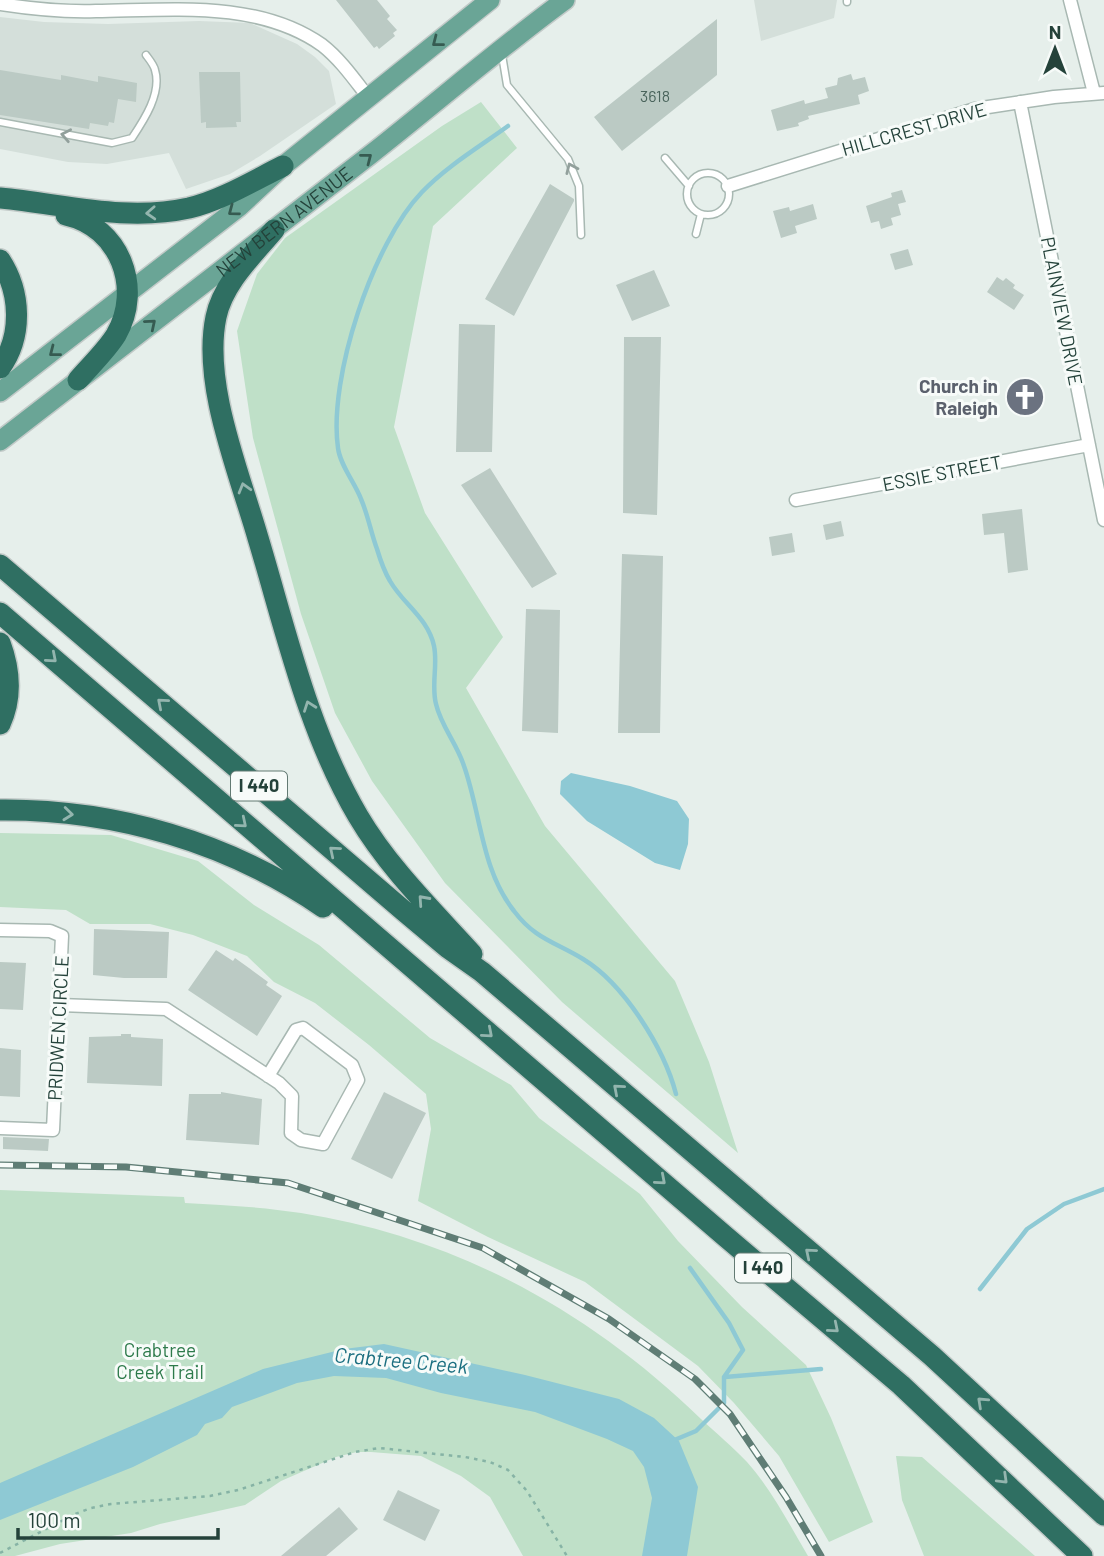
<svg xmlns="http://www.w3.org/2000/svg" width="1104" height="1556" viewBox="0 0 1104 1556" font-family="Barlow,sans-serif">
  <rect width="100%" height="100%" fill="#e6efeb"/>
  <path fill="#d4dfda" d="M754,0H837L834,18L761,41Z
    M0,17L44,22L108,24L199,21L250,23L297,44L315,57L329,71L336,104L260,156L230,174L186,189L169,153L107,164L68,162L0,149Z"/>
  <path fill="#bfe0c8" d="M481,102L517,148L433,226L394,427L425,513L503,637L466,688L545,826L675,981L709,1062L738,1153L562,1002L445,883L372,781L335,713L301,614L253,438L237,331L257,274L285,238L442,126Z
    M0,833L111,835L198,861L254,905L319,945L430,1038L511,1085L539,1118L640,1194L678,1241L742,1307L806,1365L831,1418L873,1522L829,1542L779,1456L734,1403L698,1366L585,1282L488,1237L418,1201L431,1129L426,1094L369,1045L315,1003L274,982L247,956L193,935L150,924H90L66,910L0,907Z
    M0,1190L184,1197L185,1203C224,1205 262,1207 301,1213C455,1237 590,1311 701,1419C716,1433 733,1447 747,1462C772,1490 789,1524 808,1556H523L490,1497L461,1476L421,1456L371,1452H357L336,1457L281,1481L245,1505L160,1524L131,1533L60,1544L15,1556H0Z
    M896,1456L922,1457L1035,1556H924L902,1500Z"/>
  <path fill="#8ec9d4" d="M571,773L630,786L677,801L689,819L688,844L680,870L655,863L587,821L560,794L561,781Z
    M384,1344L525,1375L619,1399L654,1418L679,1441L698,1487L687,1556H642L652,1498L644,1467L633,1451L607,1439L535,1412L441,1393L386,1378L334,1376L297,1383L232,1407L222,1418L205,1424L197,1435L133,1467L0,1520V1483L263,1369L344,1349Z"/>
  <g fill="none" stroke-linecap="round" stroke-linejoin="round">
    <path stroke="#8ec9d4" stroke-width="4.5" d="M508,126C479,147 447,166 422,192C373,243 328,378 338,448C340,465 355,483 361,499C368,515 371,533 377,549C380,559 384,571 390,581C403,604 428,618 434,646C438,665 431,685 436,704C441,726 457,744 464,766C481,814 481,869 514,911C535,939 555,942 583,959C624,984 664,1048 676,1094
      M980,1289L1027,1229L1064,1204L1104,1189
      M725,1377L821,1369
      M672,1441L696,1431L724,1403V1377L743,1350L729,1323L690,1268"/>
  </g>
  <path fill="#bbcac4" d="M336,0H377L390,16L387,19L397,30L393,33L395,36L379,49L377,46L374,48Z
    M717,19V75L622,151L594,117Z
    M0,70L61,80V75L98,82V76L137,83L136,102L118,99L114,123L109,122L108,126L90,123L89,129L0,115Z
    M199,72H240L241,122H236L237,127L206,128V122L201,123Z
    M851,74L853,80L865,77L869,91L858,95L860,104L808,116L809,119L798,123L799,126L777,131L771,110L804,100L805,104L828,98L825,88L837,85L838,78Z
    M550,184L574,199V201L514,316L485,299Z
    M902,190L906,202L898,204L901,215L891,218L893,225L881,229L879,221L871,223L866,206L892,197L891,193Z
    M813,204L817,219L795,226L797,233L781,238L773,211L789,207L790,211Z
    M908,249L913,265L895,270L890,254Z
    M654,270L670,306L632,321L616,285Z
    M997,277L1003,281L1006,278L1015,285L1013,288L1024,295L1014,310L987,292Z
    M459,324L495,325L492,452H456Z
    M624,337H661L657,515L623,513Z
    M490,468L557,574L532,588L461,485Z
    M1022,509L1028,570L1008,573L1004,533L984,535L982,514Z
    M841,521L844,536L826,540L823,525Z
    M792,533L795,552L772,556L769,537Z
    M622,554L663,556L660,733H618Z
    M526,609L560,610L558,733L522,731Z
    M94,929L169,932L167,978H124L93,975Z
    M216,950L233,961L235,958L249,968L268,982L266,985L282,996L257,1036L188,990Z
    M0,962L26,963L23,1010L0,1009Z
    M121,1034H131V1037L163,1039L162,1086L87,1083L89,1037L121,1036Z
    M0,1048L21,1050L20,1097L0,1096Z
    M221,1092L262,1099L259,1145L186,1140L189,1094H221Z
    M384,1092L426,1113L392,1179L351,1159Z
    M3,1137L49,1139L48,1151L3,1149Z
    M398,1490L440,1510L425,1541L383,1520Z
    M339,1507L358,1529L326,1556H281Z"/>
  <g fill="none" stroke-linecap="round" stroke-linejoin="round">
    <g stroke="#a8b8b2" stroke-width="9">
      <path id="service" d="M847,2V0
        M502,55L507,85L568,159L579,186L581,235
        M0,122L112,143L132,138C144,120 162,93 155,70C154,65 149,59 146,55
        M665,158L689,186
        M687 194a21 21 0 1 1 42 0a21 21 0 1 1-42 0Z
        M696,234L701,214"/>
    </g>
    <g stroke="#a8b8b2" stroke-width="15">
      <path id="minor" d="M1070,0L1094,93
        M0,4C32,9 64,12 96,11C172,10 258,0 322,45C340,59 354,79 368,97
        M1020,102L1104,520
        M728,186L975,109L1054,97L1104,93
        M796,500L1089,445
        M0,930L50,931L62,936L53,1130L0,1128
        M60,1005L166,1009L279,1083L292,1096L291,1133L301,1140L323,1144L358,1080L352,1065L303,1028L296,1030L268,1076"/>
    </g>
    <g stroke="#c2cac8" stroke-width="22">
      <g id="primary">
        <path d="M0,392L239,207L283,166L490,0"/>
        <path id="s1" d="M0,441C123,345 247,251 370,155C435,104 498,49 565,0"/>
      </g>
    </g>
    <g stroke="#c2cac8" stroke-width="24">
      <path id="motorway" d="M0,198C64,204 125,222 189,208C222,200 253,181 283,166
        M66,215C120,227 143,288 116,335C106,351 90,366 78,380
        M274,230C253,255 223,283 216,317C202,384 239,472 258,538C286,631 308,731 358,816C388,867 432,910 472,954
        M0,260C21,292 23,336 0,368
        M0,565L404,911L448,948L482,972L932,1356L1104,1515
        M0,613L726,1237L901,1385L1082,1556
        M0,643C10,670 12,698 0,724
        M0,810C115,809 228,842 323,907"/>
    </g>
    <path stroke="#86b3a5" stroke-width="2.5" stroke-dasharray="3.5 5" stroke-linecap="butt" d="M0,1553L75,1514L91,1508L111,1504L210,1496L238,1490L355,1452L379,1448L465,1457L490,1462L508,1470L527,1491L567,1556"/>
    <use href="#service" stroke="#fff" stroke-width="6"/>
    <use href="#minor" stroke="#fff" stroke-width="12"/>
    <use href="#primary" stroke="#6aa596" stroke-width="19"/>
    <use href="#motorway" stroke="#2f6f62" stroke-width="21"/>
    <g stroke="#5f7d75" stroke-width="7">
      <path id="rail" d="M0,1165L126,1167L288,1183L483,1248L609,1319L695,1379L730,1414L786,1497L821,1556"/>
    </g>
    <use href="#rail" stroke="#f7fbf9" stroke-width="4.5" stroke-dasharray="13" stroke-linecap="butt"/>
  </g>
  <defs><path id="oneway-chevron" d="M-2-3.5L2.5 0L-2 3.5" fill="none" stroke-width="1.6" stroke-linecap="round" stroke-linejoin="round" transform="scale(1.75)"/></defs>
  <g stroke="#365b51">
    <use href="#oneway-chevron" transform="translate(437 42) rotate(142)"/>
    <use href="#oneway-chevron" transform="translate(367 158) rotate(-38)"/>
    <use href="#oneway-chevron" transform="translate(233 211) rotate(143)"/>
    <use href="#oneway-chevron" transform="translate(151 324) rotate(-40)"/>
    <use href="#oneway-chevron" transform="translate(54 352) rotate(142)"/>
  </g>
  <g stroke="#92a09c">
    <use href="#oneway-chevron" transform="translate(66 135) rotate(-169)"/>
    <use href="#oneway-chevron" transform="translate(571 168) rotate(-114)"/>
  </g>
  <g stroke="#93b5ae">
    <use href="#oneway-chevron" transform="translate(151 213) rotate(177)"/>
    <use href="#oneway-chevron" transform="translate(244 488) rotate(-106)"/>
    <use href="#oneway-chevron" transform="translate(52 658) rotate(41)"/>
    <use href="#oneway-chevron" transform="translate(162 703) rotate(-139)"/>
    <use href="#oneway-chevron" transform="translate(309 706) rotate(-110)"/>
    <use href="#oneway-chevron" transform="translate(68 814) rotate(6)"/>
    <use href="#oneway-chevron" transform="translate(242 823) rotate(40)"/>
    <use href="#oneway-chevron" transform="translate(334 851) rotate(-140)"/>
    <use href="#oneway-chevron" transform="translate(423 900) rotate(-132)"/>
    <use href="#oneway-chevron" transform="translate(488 1033) rotate(41)"/>
    <use href="#oneway-chevron" transform="translate(618 1089) rotate(-139)"/>
    <use href="#oneway-chevron" transform="translate(661 1180) rotate(41)"/>
    <use href="#oneway-chevron" transform="translate(810 1253) rotate(-140)"/>
    <use href="#oneway-chevron" transform="translate(834 1328) rotate(40)"/>
    <use href="#oneway-chevron" transform="translate(982 1402) rotate(-137)"/>
    <use href="#oneway-chevron" transform="translate(1003 1479) rotate(44)"/>
  </g>
  <defs>
    <g id="church-disc" transform="scale(2.0125)"><circle r="9.5" fill="#6b7280" stroke="#f7fbf9"/><path d="M-1.2-6h2.4v3.5h3.3v2.4h-3.3V6h-2.4V-.1h-3.3v-2.4h3.3Z" fill="#fff"/></g>
  </defs>
  <g fill-rule="evenodd">
    <use href="#church-disc" x="1025" y="397"/>
  </g>
  <g text-anchor="middle" stroke-width="6" stroke-linejoin="round" paint-order="stroke">
    <g font-size="16" fill="#4a645c">
      <text x="655" y="102">3618</text>
    </g>
    <g fill="#f7fbf9" stroke="#637a73" stroke-width="2">
      <rect x="231" y="771.5" width="56" height="29" rx="5"/>
      <rect x="735" y="1253.5" width="56" height="29" rx="5"/>
    </g>
    <g font-size="18" font-weight="bold" fill="#24423a">
      <text x="259" y="792">I 440</text>
      <text x="763" y="1274">I 440</text>
    </g>
    <g font-size="19" fill="#24423a" stroke="#f7fbf9">
      <text transform="translate(914 129) rotate(-16)" y="7">HILLCREST DRIVE</text>
      <text dy="7" stroke="none"><textPath href="#s1" startOffset="359">NEW BERN AVENUE</textPath></text>
      <text transform="translate(1062 311) rotate(79)" y="7">PLAINVIEW DRIVE</text>
      <text transform="translate(942 473) rotate(-11)" y="7">ESSIE STREET</text>
      <text transform="translate(58 1028) rotate(-87)" y="7">PRIDWEN CIRCLE</text>
    </g>
    <g font-size="19" font-weight="bold" fill="#5b616d" stroke="#f7fbf9" text-anchor="end">
      <text x="998" y="393">Church in<tspan x="998" dy="22">Raleigh</tspan></text>
    </g>
    <g font-size="19" fill="#2d7a4b" stroke="#f7fbf9">
      <text x="160" y="1357">Crabtree<tspan x="160" dy="22">Creek Trail</tspan></text>
    </g>
    <g font-size="21" font-style="italic" fill="#1c6f80" stroke="#f7fbf9">
      <text transform="translate(401 1361) rotate(5)" y="7">Crabtree Creek</text>
    </g>
  </g>
  <g transform="translate(1055 49)" stroke="#f7fbf9" stroke-width="5" paint-order="stroke">
  <path d="M0-5L12 26L0 18L-12 26Z" fill="#24423a"/>
  <text y="-10" font-size="19" font-weight="bold" text-anchor="middle" fill="#24423a">N</text>
  </g>
  <path d="M18 1528v10h200v-10" fill="none" stroke="#24423a" stroke-width="3.5"/>
  <text x="28" y="1528" font-size="21" fill="#24423a" stroke="#f7fbf9" stroke-width="5" paint-order="stroke">100 m</text>
</svg>
